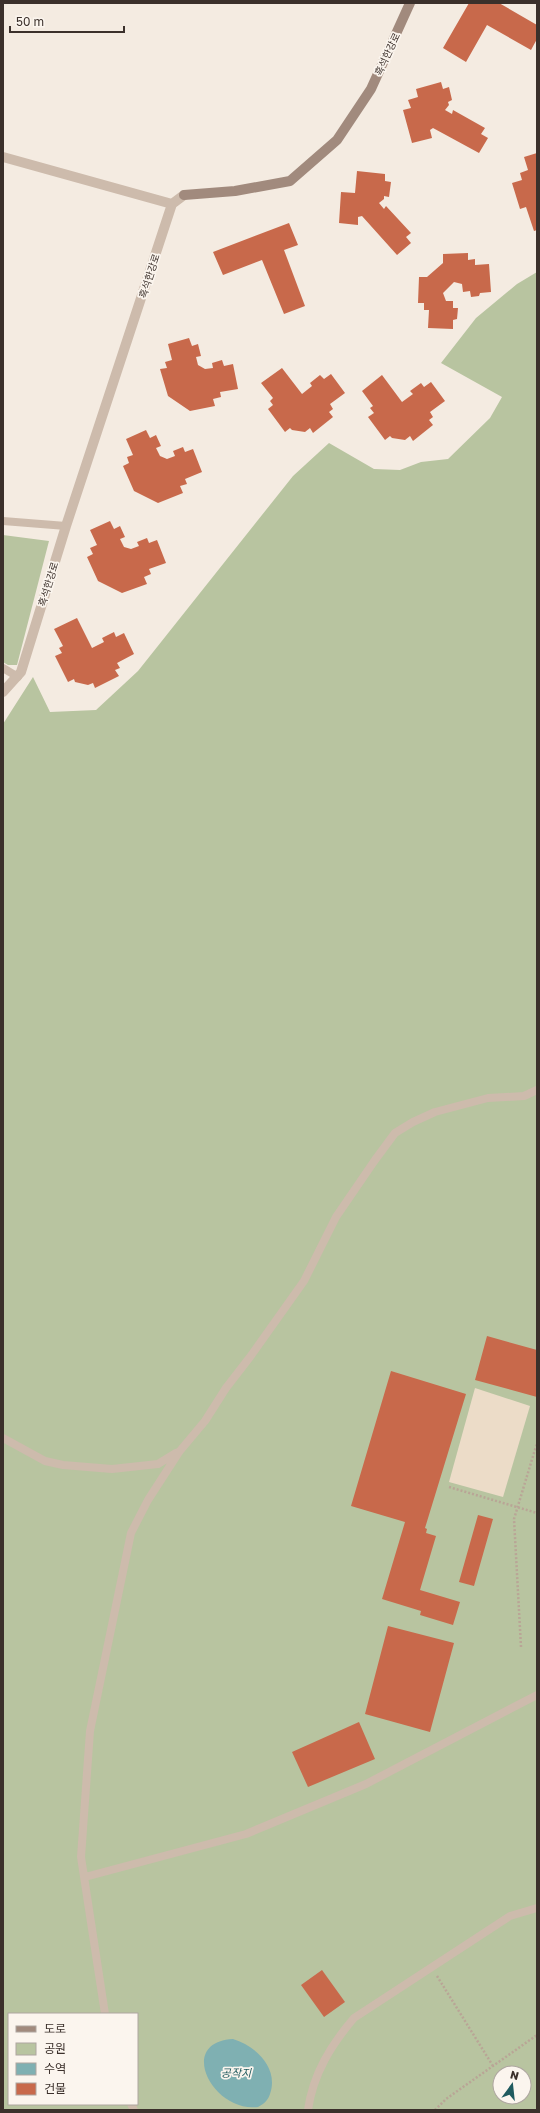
<svg xmlns="http://www.w3.org/2000/svg" width="540" height="2113" viewBox="0 0 540 2113" font-family="'Golos Text','Noto Sans KR',sans-serif">
  <rect width="100%" height="100%" fill="#f4ebe1"/>
  <path fill="#b8c4a0" fill-rule="evenodd" d="M537,272V2110H3V724L33,677L50,712L96,710L138,671L293,476L329,443L374,469L400,470L421,462L448,459L490,418L502,397L441,363L476,318L517,284ZM9,2014H137V2104H9ZM500,2073H524V2097H500Z
    M3,535L49,541L17,665H8L3,662Z"/>
  <path fill="#ecdcc8" d="M475,1388L530,1406L503,1497L449,1482Z"/>
  <path fill="#7fb0b2" d="M233,2039C256,2046 279,2068 270,2094C268,2100 264,2104 258,2107C213,2113 176,2042 233,2039Z"/>
  <path fill="#c8694b" d="M469,3H499L537,25V39L531,50L487,25L466,62L443,48Z
    M441,82L443,89L449,87L452,100L448,102L449,105L445,110L452,114L453,110L485,128L481,134L488,138L479,153L433,128L430,130L432,138L412,143L403,110L411,108L408,100L418,97L416,89Z
    M537,153V230L534,231L526,207L520,209L512,183L522,180L520,173L528,170L524,157Z
    M357,171L385,174V181L391,182L389,197L384,196V199L379,203L384,209L386,206L411,233L406,237L411,243L397,255L362,216L358,217V225L339,223L341,192L355,193Z
    M289,223L298,245L284,250L305,306L284,314L262,260L223,275L213,252Z
    M468,253V260L475,259V265L489,264L491,292L480,293L479,296L471,297L470,291L463,292L462,284L454,282L443,293L446,301H453V308H458L457,319L453,320V329L428,328L429,310H424V303H418L419,277H427L443,263V254Z
    M189,338L192,346L198,344L201,356L196,357L198,365L205,369L213,368L212,363L222,360L224,366L233,364L238,389L220,392L221,397L213,399L215,406L190,411L168,396L160,369L167,368L165,362L172,360L168,344Z
    M282,368L302,394L312,386L310,383L320,375L324,379L331,374L345,393L330,404L333,409L329,412L333,417L313,433L310,428L305,432L292,430L290,428L285,432L268,409L273,405L270,401L273,398L261,383Z
    M382,375L402,402L413,394L410,391L421,383L424,387L431,382L445,401L430,412L433,417L429,420L433,425L413,441L410,436L405,440L392,438L390,436L385,440L368,417L374,413L370,408L373,406L362,391Z
    M146,430L150,438L156,435L161,446L156,448L160,456L167,459L175,456L173,451L183,447L185,452L193,449L202,472L185,479L187,484L180,486L183,493L158,503L134,491L123,466L129,463L127,457L133,455L126,439Z
    M110,521L114,529L120,526L125,537L120,539L124,547L131,549L139,546L137,542L147,538L149,543L157,540L166,563L149,569L151,574L144,577L147,584L122,593L98,581L87,557L93,554L90,548L97,545L90,530Z
    M77,618L92,648L104,642L102,638L114,632L116,637L124,633L134,654L117,663L120,668L115,670L119,676L95,688L93,683L88,685L75,682L74,679L68,682L55,656L62,653L59,648L63,646L54,629Z
    M487,1336L537,1350V1397L475,1380Z
    M391,1371L466,1394L425,1528L427,1529L426,1533L436,1536L420,1590L460,1602L453,1625L420,1615L421,1611L382,1599L405,1522L351,1506Z
    M478,1515L493,1519L474,1586L459,1582Z
    M388,1626L454,1643L430,1732L365,1714Z
    M359,1722L375,1759L308,1787L292,1752Z
    M322,1970L345,2002L324,2017L301,1985Z"/>
  <g fill="none" stroke-linecap="round" stroke-linejoin="round">
    <path stroke="#b9a596" stroke-width="2.5" stroke-dasharray="2 2" stroke-linecap="butt" d="M449,1487L537,1513
      M521,1647L514,1519L537,1443
      M437,1976L493,2066
      M435,2110L446,2099L537,2035"/>
    <path stroke="#cdbbac" stroke-width="8" d="M3,521L66,526
      M3,668L18,677
      M3,1438L45,1461L63,1465L112,1469L158,1464L176,1453
      M85,1877L246,1834L366,1784L537,1695
      M105,2014L81,1857L90,1731L131,1533L148,1500L179,1452L205,1421L226,1388L250,1357L304,1281L336,1217L375,1160L395,1133L413,1122L435,1112L488,1098L524,1096L537,1090
      M131,2104L134,2110
      M308,2110C313,2074 331,2045 354,2018L510,1916L537,1908"/>
    <path stroke="#cdbbac" stroke-width="10" d="M3,157L172,204
      M3,692L21,672L66,526L172,204L184,195"/>
    <path stroke="#a18a7d" stroke-width="10" d="M184,195L235,191L290,181L337,140L371,89L410,3"/>
  </g>
  <g text-anchor="middle" stroke-width="3.5" stroke-linejoin="round" paint-order="stroke">
    <g font-size="10" fill="#3b302b" stroke="#fbf5ee">
      <text transform="translate(387 54) rotate(-65)" y="4">흑석한강로</text>
      <text transform="translate(149 276) rotate(-72)" y="4">흑석한강로</text>
      <text transform="translate(48 584) rotate(-73)" y="4">흑석한강로</text>
    </g>
    <g font-size="11" font-style="italic" fill="#1f5a5e" stroke="#fbf5ee">
      <text x="236" y="2077">공작지</text>
    </g>
  </g>
  <rect width="540" height="2113" fill="none" stroke="#3b302b" stroke-width="8"/>
  <rect x="8" y="2013" width="130" height="92" fill="#fbf5ee" stroke="#aea6a0"/>
  <rect x="16" y="2026" width="20" height="6" fill="#a18a7d" stroke="#aea6a0"/>
  <text x="44" y="2033" font-size="12" fill="#3b302b">도로</text>
  <rect x="16" y="2043" width="20" height="12" fill="#b8c4a0" stroke="#aea6a0"/>
  <text x="44" y="2053" font-size="12" fill="#3b302b">공원</text>
  <rect x="16" y="2063" width="20" height="12" fill="#7fb0b2" stroke="#aea6a0"/>
  <text x="44" y="2073" font-size="12" fill="#3b302b">수역</text>
  <rect x="16" y="2083" width="20" height="12" fill="#c8694b" stroke="#aea6a0"/>
  <text x="44" y="2093" font-size="12" fill="#3b302b">건물</text>
  <g transform="translate(512 2085) rotate(15)"><circle r="19" fill="#fbf5ee" stroke="#aea6a0"/>
  <path d="M0-3L7 15L0 10L-7 15Z" fill="#1f5a5e"/>
  <text y="-6" font-size="11" font-weight="bold" text-anchor="middle" fill="#3b302b">N</text>
  </g>
  <path d="M10 26v6h114v-6" fill="none" stroke="#3b302b" stroke-width="2"/>
  <text x="16" y="26" font-size="12" fill="#3b302b" stroke="#fbf5ee" stroke-width="3" paint-order="stroke">50 m</text>
</svg>
